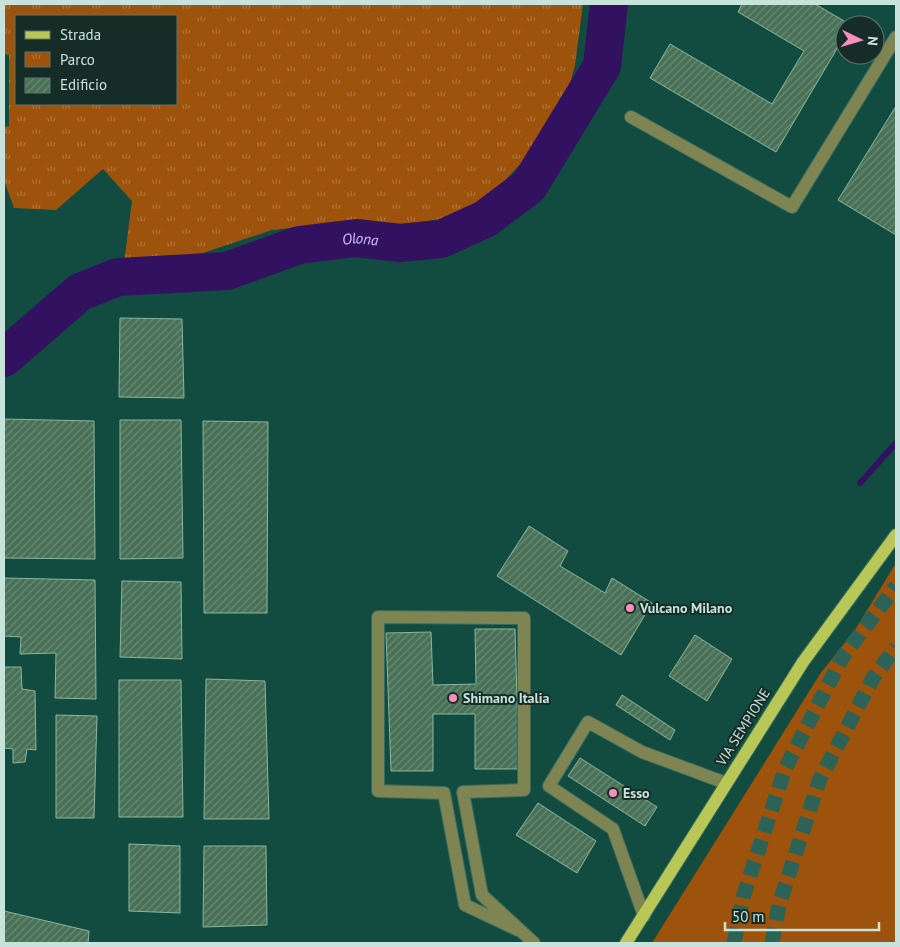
<svg xmlns="http://www.w3.org/2000/svg" width="900" height="947" viewBox="0 0 900 947" font-family="'PT Sans',sans-serif">
  <defs>
    <pattern id="park-tufts" width="24" height="20" patternUnits="userSpaceOnUse" patternTransform="scale(1.25)"><rect width="24" height="20" fill="#9e530c"/><path d="M3 7l-1-3M5 7V3M7 7l1-3M15 17l-1-3M17 17v-4M19 17l1-3" fill="none" stroke="#ae743a"/></pattern>
    <pattern id="building-hatch" width="6" height="6" patternUnits="userSpaceOnUse" patternTransform="scale(1.25)"><rect width="6" height="6" fill="#487157"/><path d="M-1 1l2-2M0 6l6-6M5 7l2-2" fill="none" stroke="#698c76"/></pattern>
  </defs>
  <rect width="100%" height="100%" fill="#124c40"/>
  <path fill="#9e530c" d="M896,563V943H652L820,674L855,630Z"/>
  <path fill="url(#park-tufts)" fill-rule="evenodd" d="M4,4H583L575,65L566,99L527,157L491,195L449,218L397,225L335,223L272,230L203,253L124,263L132,201L103,169L56,210L14,208L4,180V127L9,126V55L4,54ZM16,16H176V104H16Z"/>
  <g fill="none" stroke-linecap="round" stroke-linejoin="round">
    <path stroke="#321161" stroke-width="6" d="M860,483L896,443"/>
    <path stroke="#321161" stroke-width="38" id="s1" d="M4,358L80,292L118,277L227,271L299,245L356,238L400,243L441,239L485,219L529,186L602,66L609,4"/>
  </g>
  <path fill="url(#building-hatch)" stroke="#8cb79a" d="M742,4H815L851,25H845V35L776,152L650,78L670,44L772,104L804,51L738,12Z
    M896,106V235L838,200Z
    M120,318L182,319L184,398L119,397Z
    M4,419L94,421L95,559L4,558Z
    M120,420H181L183,558L120,559Z
    M203,421L268,422L267,613H204Z
    M529,526L568,551L560,566L605,593L612,578L652,603L621,655L497,576Z
    M4,578L95,580L96,699L55,698L56,653L20,654L21,637L4,636Z
    M122,581L181,582L182,659L120,657Z
    M475,629H515L519,769H475V714H433V771H391L386,633L431,632L433,685L476,684Z
    M695,635L732,659L707,701L669,676Z
    M4,667H21L22,689L35,691L36,750L27,749L25,762L13,763V749L4,748Z
    M206,679L265,681L269,819H204Z
    M119,680H181L183,817H119Z
    M622,695L675,730L670,740L616,705Z
    M56,715L97,716L94,818H56Z
    M580,758L657,807L645,826L568,776Z
    M538,803L596,841L577,873L516,835Z
    M129,844L180,846V913L129,911Z
    M204,846H266L267,925L203,927Z
    M4,911L89,931L88,943H4Z"/>
  <g fill="none" stroke-linecap="round" stroke-linejoin="round">
    <path stroke="#2d6357" stroke-width="15" stroke-dasharray="15 8" stroke-linecap="butt" d="M734,943L744,894L785,769L842,658L896,586
      M772,943L779,905L819,781L873,678L896,647"/>
    <g stroke="#366a5f" stroke-width="14">
      <path id="minor" d="M631,117L792,207L896,37
        M644,916L613,829L549,786L588,722L642,752L726,783
        M518,930L465,905L444,793L378,791V617L524,618V790L463,792L482,895L534,943"/>
    </g>
    <g stroke="#366a5f" stroke-width="14">
      <path id="major" d="M626,943L803,662L896,535"/>
    </g>
    <use href="#minor" stroke="#7e8552" stroke-width="12"/>
    <use href="#major" stroke="#b9c756" stroke-width="12"/>
  </g>
  <g fill="#fe8ebb" stroke="#162d27" stroke-width="2">
    <circle cx="630" cy="608" r="5"/>
    <circle cx="453" cy="698" r="5"/>
    <circle cx="613" cy="793" r="5"/>
  </g>
  <g text-anchor="middle" stroke-width="4" stroke-linejoin="round" paint-order="stroke">
    <g font-size="14" font-weight="bold" fill="#c7e3db" stroke="#162d27" text-anchor="start">
      <text x="640" y="613">Vulcano Milano</text>
      <text x="463" y="703">Shimano Italia</text>
      <text x="623" y="798">Esso</text>
    </g>
    <g font-size="14" fill="#c7e3db" stroke="#162d27">
      <text transform="translate(743 727) rotate(-58)" y="5">VIA SEMPIONE</text>
    </g>
    <g font-size="15" font-style="italic" fill="#d1c4fb" stroke="#162d27">
      <text dy="5" stroke="none"><textPath href="#s1" startOffset="389">Olona</textPath></text>
    </g>
  </g>
  <rect width="900" height="947" fill="none" stroke="#c7e3db" stroke-width="10"/>
  <rect x="15" y="15" width="162" height="90" fill="#162d27" stroke="#5d766f"/>
  <rect x="25" y="31" width="25" height="8" fill="#b9c756" stroke="#5d766f"/>
  <text x="60" y="40" font-size="15" fill="#c7e3db">Strada</text>
  <rect x="25" y="52" width="25" height="15" fill="url(#park-tufts)" stroke="#5d766f"/>
  <text x="60" y="65" font-size="15" fill="#c7e3db">Parco</text>
  <rect x="25" y="78" width="25" height="15" fill="url(#building-hatch)" stroke="#5d766f"/>
  <text x="60" y="90" font-size="15" fill="#c7e3db">Edificio</text>
  <g transform="translate(860 40) rotate(95)"><circle r="24" fill="#162d27" stroke="#5d766f"/>
  <path d="M0-4L9 19L0 12L-9 19Z" fill="#fe8ebb"/>
  <text y="-8" font-size="14" font-weight="bold" text-anchor="middle" fill="#c7e3db">N</text>
  </g>
  <path d="M725 922v8h154v-8" fill="none" stroke="#c7e3db" stroke-width="2.5"/>
  <text x="732" y="922" font-size="15" fill="#c7e3db" stroke="#162d27" stroke-width="4" paint-order="stroke">50 m</text>
</svg>
